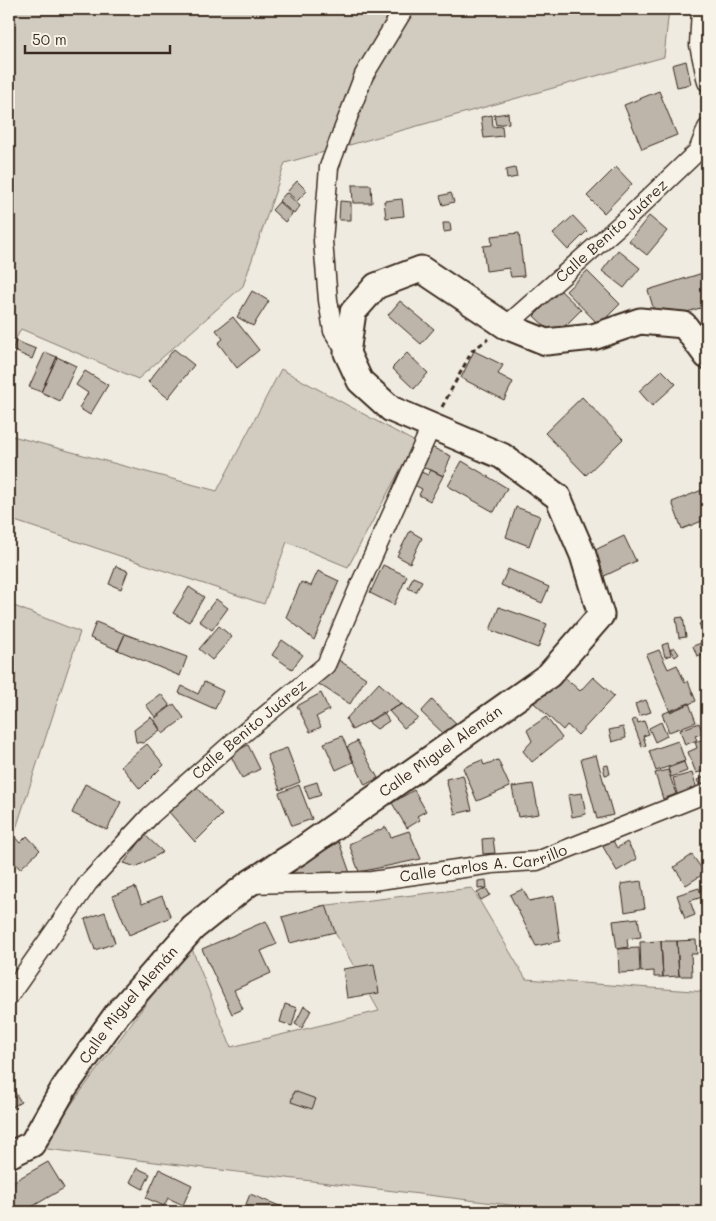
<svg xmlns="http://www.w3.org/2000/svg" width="716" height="1221" viewBox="0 0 716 1221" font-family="Mali,sans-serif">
  <rect width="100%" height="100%" fill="#efebe0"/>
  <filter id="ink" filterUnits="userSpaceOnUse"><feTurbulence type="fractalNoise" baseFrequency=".02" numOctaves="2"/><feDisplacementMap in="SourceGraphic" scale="10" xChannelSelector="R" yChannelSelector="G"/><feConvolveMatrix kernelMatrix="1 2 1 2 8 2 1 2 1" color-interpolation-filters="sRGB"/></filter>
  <g filter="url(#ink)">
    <path fill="#d1cbc0" stroke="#867a6f" d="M9,9H669L664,57L285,163L243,286L138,379L21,329L9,352Z
      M281,369L415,442L348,567L287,542L264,604L9,519V435L217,491Z
      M9,604L80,632L9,850Z
      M472,888L526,979L707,992V1212H562L543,1209L39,1148L190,944L231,1047L379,1011L320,906Z"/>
    <path fill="#bdb5aa" stroke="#3b2a1e" d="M686,61L691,84L677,87L672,65Z
      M659,91L677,135L642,149L624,105Z
      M508,113L509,123L496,125L494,115Z
      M492,115L493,127L502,126L503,136L484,138L481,117Z
      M616,167L632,184L604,213L587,196Z
      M515,168L517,177L507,179L506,170Z
      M297,181L307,191L297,201L287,192Z
      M352,185H371L372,203H353Z
      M286,193L300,206L294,214L279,201Z
      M451,193L454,202L443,205L440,196Z
      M402,199L404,216L386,218L384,201Z
      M340,201L351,202V220H339Z
      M279,202L292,214L285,222L272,210Z
      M573,216L587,231L568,250L553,234Z
      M649,216L667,231L647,255L629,241Z
      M443,223H450L451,231L444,232Z
      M519,233L524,276L511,277L509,268L486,271L483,246L492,245L491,236Z
      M618,250L640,268L624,288L602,271Z
      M587,271L620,304L599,325L566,291Z
      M706,272L707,306L657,321L648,290Z
      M560,290L581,310L555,336L534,316Z
      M252,291L269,301L253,326L237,317Z
      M400,301L434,329L421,344L388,315Z
      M233,317L259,350L237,368L218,343L223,339L216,330Z
      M707,317V351L690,330Z
      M16,341L36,349L32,359L12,350Z
      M174,349L194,365L168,398L148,382Z
      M474,351L503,365L498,374L513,382L504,400L461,378Z
      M45,352L57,357L41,392L29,387Z
      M407,353L428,373L414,389L392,368Z
      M57,357L76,366L60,401L41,392Z
      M662,370L676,384L652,406L639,391Z
      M85,371L108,385L90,415L79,408L88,393L76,385Z
      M582,397L623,439L586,475L545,433Z
      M429,446L451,456L443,476L431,470L420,467Z
      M462,461L507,488L494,512L448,486Z
      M431,470L443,476L430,501L419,495L422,489L412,484L419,471L428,475Z
      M707,488V519L682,529L672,502Z
      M516,507L540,516L529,546L506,537Z
      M410,531L422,538L410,563L397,556Z
      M624,536L636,561L596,580L591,552Z
      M383,565L407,576L394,605L370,593Z
      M116,566L128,571L121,589L109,584Z
      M508,569L549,587L542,603L501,585Z
      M318,571L339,581L314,640L286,617L301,582L311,586Z
      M413,577L422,581L416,592L408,588Z
      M189,587L204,597L189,622L173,613Z
      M216,599L228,608L212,630L199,621Z
      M499,607L547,624L538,648L490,630Z
      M683,617L686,637L679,638L676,618Z
      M707,619V638L699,624Z
      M96,622L125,634L118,650L90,638Z
      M219,626L232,637L212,660L199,649Z
      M125,634L187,657L180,676L118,650Z
      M282,640L303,655L292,669L272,655Z
      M704,642L707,652V665L705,666L701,655L697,656L693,646Z
      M668,643L671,655L665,657L662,645Z
      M674,647L679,654L675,657L670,650Z
      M659,650L668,669L677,665L685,683L688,681L696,701L670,712L646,655Z
      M334,657L366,678L350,704L317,683Z
      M561,674L580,691L593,677L614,696L578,735L567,725L563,730L534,703Z
      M204,682L223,691L215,709L179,693L182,686L198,694Z
      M379,683L402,704L352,730L346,719Z
      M321,693L329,710L316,717L321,727L310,732L297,706Z
      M161,694L170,706L155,717L146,705Z
      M432,700L456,723L445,735L421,712Z
      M646,700L651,712L639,716L635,704Z
      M689,703L696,722L669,732L662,714Z
      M174,704L184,718L163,734L154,719Z
      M402,704L418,718L404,728L389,711Z
      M383,712L389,721L377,729L368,722Z
      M151,717L160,730L143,743L136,742L134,730Z
      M546,717L562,738L532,762L523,751L532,741L527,730Z
      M637,719L638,723L644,721L649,734L643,736L646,745L642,747L632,720Z
      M661,722L667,736L655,742L649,728Z
      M699,723L703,733L695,736L697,740L685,745L680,730Z
      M623,727L626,738L612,742L609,730Z
      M342,736L353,762L336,770L324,743Z
      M707,738V773H705L704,771L696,773L688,752L697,748L695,742Z
      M357,741L378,778L365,785L347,747Z
      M678,741L685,761L656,771L649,751Z
      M147,744L164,765L140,789L121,766Z
      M248,745L260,769L242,778L230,754Z
      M287,748L300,782L280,790L267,755Z
      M596,755L613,815L597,819L581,759Z
      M482,760L484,765L498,760L510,787L477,801L463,768Z
      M684,762L687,771L671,777L668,768Z
      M608,765L610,774L605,775L603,766Z
      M668,770L676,794L663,799L655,773Z
      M692,773L697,789L677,794L673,778Z
      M463,775L472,810L455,814L446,779Z
      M707,776V787L701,789L697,780Z
      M317,782L321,795L309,799L304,786Z
      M85,784L121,802L107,830L72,813Z
      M533,784L539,814L518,817L512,787Z
      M299,785L312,819L292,826L279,793Z
      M196,786L222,815L195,842L169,812Z
      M414,790L426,811L417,816L420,820L407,828L392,803Z
      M582,793L586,814L572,817L568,795Z
      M386,827L391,837L409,831L421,859L359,872L349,844Z
      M11,833L20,843L27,836L40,850L20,869L9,856V836Z
      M145,835L163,852L136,867L124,863Z
      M493,838L495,853L483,854L482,839Z
      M612,839L617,848L627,842L637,859L617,871L602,845Z
      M339,842L350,873L293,877L292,869Z
      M692,855L705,873L686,885L674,867Z
      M486,880L487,888L478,889V881Z
      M641,881L645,908L625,912L621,884Z
      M135,887L142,904L162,896L171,917L129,935L113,896Z
      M486,888L490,895L481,900L477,893Z
      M699,888L702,897L690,901L695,915L685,919L677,895Z
      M523,889L529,901L554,896L560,941L536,946L510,895Z
      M326,905L335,932L290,943L282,917Z
      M105,912L115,943L95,950L85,919Z
      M638,918L641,937L627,939L628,947L617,949L613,921Z
      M266,921L277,944L261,951L271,973L234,990L243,1009L232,1014L202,949Z
      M696,940L697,954H691L692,976H679L677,941Z
      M661,941L663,977H654V971L641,972L640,942Z
      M661,941H677L679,976L663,977Z
      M639,948L640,972L619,973L618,949Z
      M707,957V970H702L701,958Z
      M374,964L379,993L347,998L343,969Z
      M285,1004L297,1008L292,1026L280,1022Z
      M304,1006L311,1010L302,1028L295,1024Z
      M9,1083L21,1102L9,1109Z
      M294,1091L316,1099L312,1109L291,1102Z
      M48,1162L64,1188L23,1212H13L9,1205V1184Z
      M137,1168L150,1174L143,1189L130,1182Z
      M159,1169L192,1185L183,1205L168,1198L164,1206L146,1198Z
      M250,1194L282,1207L280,1212H243Z"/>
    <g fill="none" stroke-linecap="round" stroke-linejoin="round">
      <g stroke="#3b2a1e" stroke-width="21">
        <g id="minor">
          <path d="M701,9L699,45L707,82"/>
          <path id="s1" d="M506,326L631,215L698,151L707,128"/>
          <path d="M347,353L333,331L328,300L323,241L329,167L364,75L404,9"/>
          <path id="s2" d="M249,884L372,881L492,864L537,861L707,793"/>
          <path id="s3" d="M9,996L88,883L151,815L238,738L326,665L359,587L431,427"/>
        </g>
      </g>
      <g stroke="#3b2a1e" stroke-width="29">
        <g id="secondary">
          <path id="s4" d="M9,1155L32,1144L64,1088L117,1014L193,928L248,884L300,851L549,675L601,615L583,555L558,497L502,456L391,409L360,381L347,353L353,312L376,286L421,269L506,326L546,342L593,337L640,321L684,325L707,356"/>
        </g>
      </g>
      <path stroke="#3b2a1e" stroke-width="3" stroke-dasharray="5 4" stroke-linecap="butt" d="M442,407L472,351L488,339"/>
      <use href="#minor" stroke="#f7f3e8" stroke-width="18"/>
      <use href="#secondary" stroke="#f7f3e8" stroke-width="25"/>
    </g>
  </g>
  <g text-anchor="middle" stroke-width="4" stroke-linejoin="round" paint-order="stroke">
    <g font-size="15" fill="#3b2a1e" stroke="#f7f3e8">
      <text dy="5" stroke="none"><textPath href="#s1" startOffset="142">Calle Benito Juárez</textPath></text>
      <text dy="5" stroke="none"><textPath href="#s3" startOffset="361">Calle Benito Juárez</textPath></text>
      <text dy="5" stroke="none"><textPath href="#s4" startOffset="600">Calle Miguel Alemán</textPath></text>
      <text dy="5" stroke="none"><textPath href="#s2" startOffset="236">Calle Carlos A. Carrillo</textPath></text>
      <text dy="5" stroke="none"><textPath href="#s4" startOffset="195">Calle Miguel Alemán</textPath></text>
    </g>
  </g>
  <rect width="716" height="1221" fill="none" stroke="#f7f3e8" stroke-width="30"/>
  <rect x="15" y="15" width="686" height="1191" fill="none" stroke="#3b2a1e" stroke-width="2" filter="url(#ink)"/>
  <path d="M25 45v8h145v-8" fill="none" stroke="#3b2a1e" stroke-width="2.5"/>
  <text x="32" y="45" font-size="15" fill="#3b2a1e" stroke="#f7f3e8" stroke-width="4" paint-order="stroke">50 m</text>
</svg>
